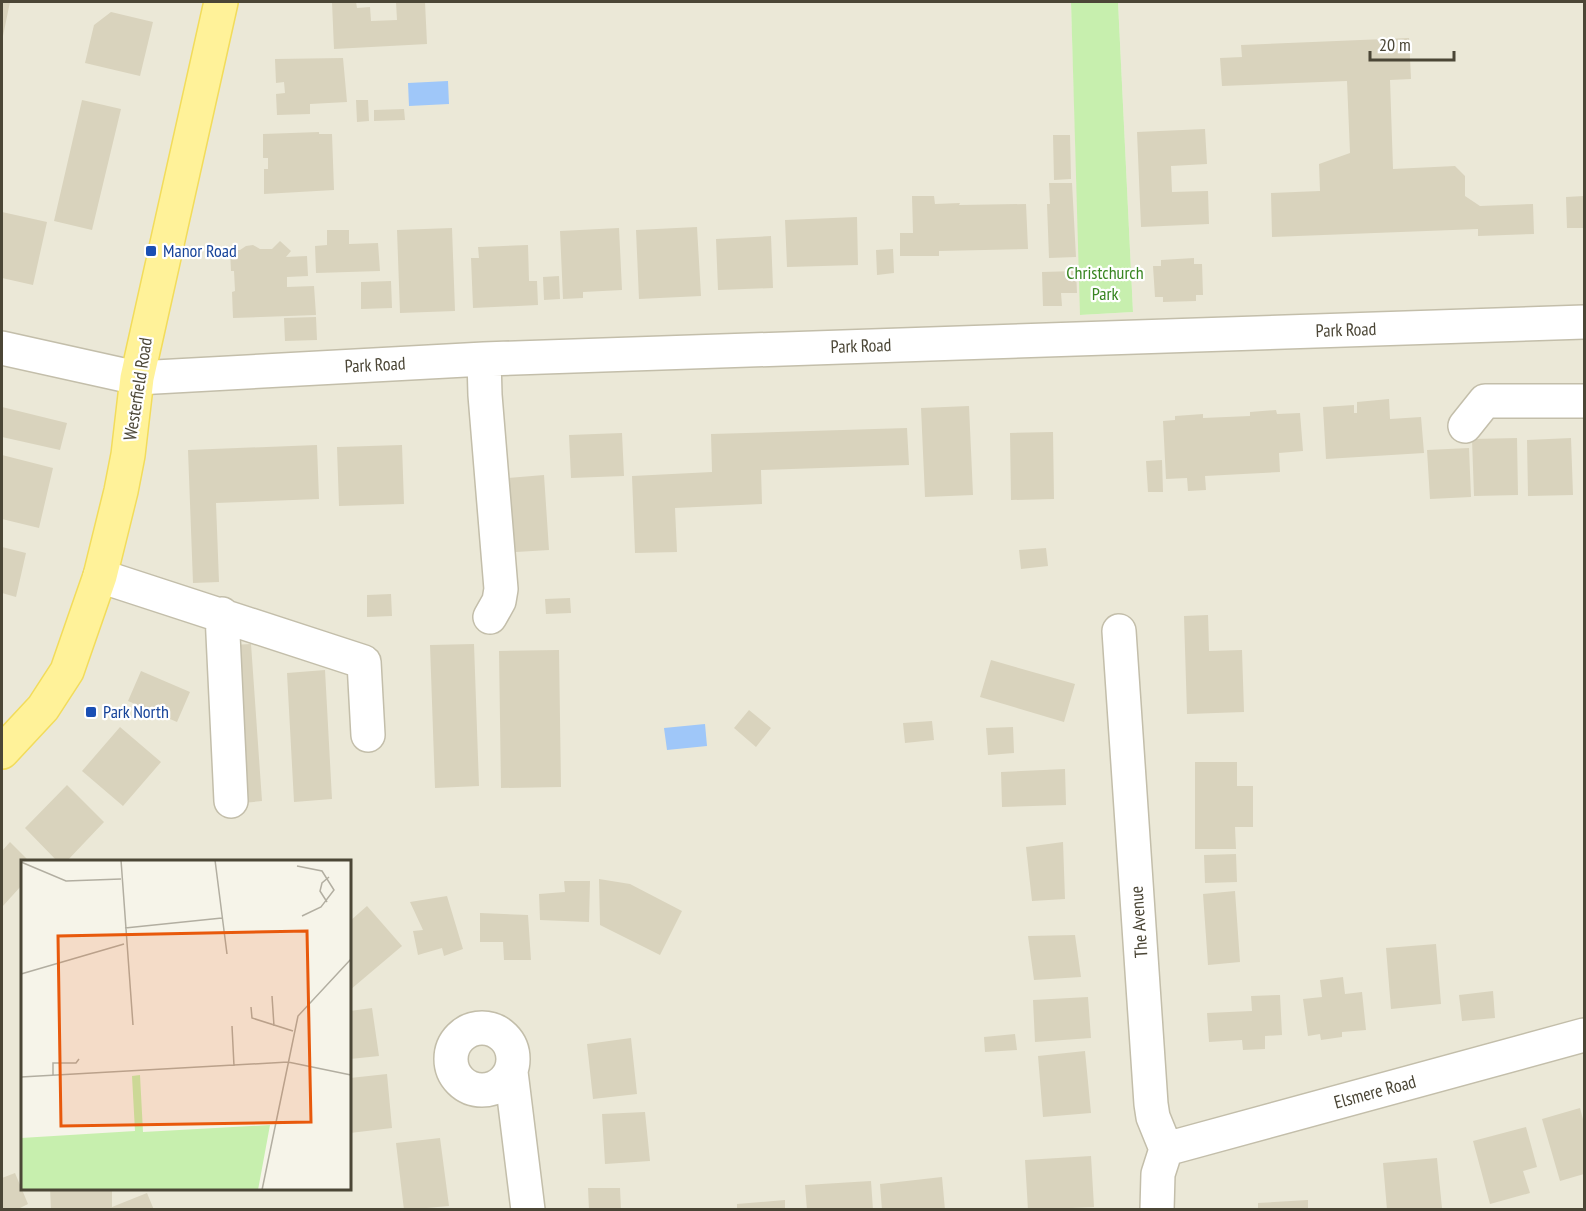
<svg xmlns="http://www.w3.org/2000/svg" width="1586" height="1211" viewBox="0 0 1586 1211" font-family="'PT Sans Narrow',sans-serif">
  <rect width="100%" height="100%" fill="#f6f4e9"/>
  <path fill="#ebe8d7" fill-rule="evenodd" d="M2,2H1071L1081,315L1133,312L1118,2H1584V1209L2,1210ZM22,862H350V1188H22Z"/>
  <path fill="#c7efae" d="M1071,2H1118L1133,312L1080,315Z"/>
  <path fill="#9fc7f9" d="M448,81L449,104L409,106L408,83Z
    M705,724L707,746L667,750L664,728Z"/>
  <path fill="#d9d3bd" d="M2,2H10L3,36H2Z
    M332,2H356L357,8L370,7L371,21L397,20L396,2H425L427,44L334,49Z
    M111,12L153,22L140,76L85,63L94,25Z
    M1409,38L1411,79L1390,80L1393,169L1455,166L1465,176V196L1480,206L1533,204L1534,234L1478,236V229L1272,237L1271,193L1320,191L1319,164L1350,153L1347,81L1222,86L1220,58L1242,57L1241,45Z
    M343,58L347,102L310,104V114L277,115L276,94L285,93L284,82L276,83L275,59Z
    M82,100L121,109L92,230L54,221Z
    M356,100H368L369,121L357,122Z
    M404,109L405,120L374,121V110Z
    M1205,129L1207,164L1171,166L1172,192L1208,191L1209,224L1141,227L1137,132Z
    M319,132V134H332L334,190L264,194V169H268V158H263V134Z
    M1053,135H1070L1071,179L1054,180Z
    M1049,183H1072L1076,257L1049,258L1047,204H1050Z
    M912,196H934L935,204L960,203L959,205L1026,204L1028,249L939,251V256H900V233H913Z
    M1584,196V228H1567L1566,197Z
    M2,212L47,222L33,285L2,278Z
    M857,217L858,265L787,267L785,220Z
    M697,227L701,296L639,299L636,230Z
    M452,228L455,311L400,313L397,230Z
    M619,228L622,290L583,292V298L563,299L560,231Z
    M327,230H349V244L378,243L380,271L316,273L315,246L327,245Z
    M771,236L773,288L718,290L716,239Z
    M280,241L291,251L286,257L307,256L308,276L287,277V287L314,286L316,315L233,318L232,292L235,291L234,271H231L230,250H240L246,246L253,245L260,249H272Z
    M528,245L529,281H537L538,305L473,308L471,258H479L478,247Z
    M893,249L894,273L877,275L876,250Z
    M1194,258V264H1202L1203,295H1196V301L1163,302V297H1155L1153,266H1161V260Z
    M1076,271L1077,293H1061L1062,306H1043L1042,272Z
    M559,276L560,299L544,300L543,277Z
    M391,281L392,308L361,309V282Z
    M316,317L317,340L285,341L284,318Z
    M1389,399L1390,419L1421,417L1424,453L1326,459L1323,407L1354,405V413H1357V402Z
    M969,406L973,495L925,497L921,408Z
    M2,407L67,423L60,450L2,437Z
    M1276,410L1277,414L1300,413L1303,451L1279,453L1280,472L1205,476L1206,490L1188,491L1187,478L1166,479L1163,421L1175,420V416L1203,414V418L1250,416V412Z
    M907,428L909,465L761,470L762,504L675,508L677,552L635,553L632,476L712,472L711,434Z
    M1053,432L1054,499L1011,500L1010,433Z
    M622,433L624,476L571,478L569,435Z
    M1517,438L1518,495L1474,496L1472,439Z
    M1571,438L1573,495L1528,496L1527,440Z
    M317,445L319,499L216,503L219,582L193,583L188,450Z
    M402,445L404,504L339,506L337,447Z
    M1469,448L1471,497L1430,499L1427,450Z
    M2,455L53,468L39,528L2,519Z
    M1162,460L1163,492H1148L1146,461Z
    M544,475L549,550L502,553L497,479Z
    M2,547L26,553L16,597L2,593Z
    M1046,548L1048,566L1021,569L1019,550Z
    M391,594L392,616L367,617V595Z
    M570,598L571,613L546,614L545,599Z
    M1208,615L1209,651L1242,650L1244,712L1187,714L1184,616Z
    M251,644L262,801L243,803L232,645Z
    M474,644L479,786L435,788L430,645Z
    M559,650L561,787L501,788L499,651Z
    M991,660L1075,684L1064,722L980,697Z
    M325,670L332,799L294,802L287,673Z
    M141,671L190,692L177,722L128,701Z
    M749,710L771,728L756,747L734,728Z
    M932,721L934,740L905,743L903,723Z
    M120,727L161,762L123,806L82,771Z
    M1013,727L1014,753L988,755L986,728Z
    M1195,762H1237V786H1253V827H1235L1236,849H1195Z
    M1065,769L1066,805L1002,807L1001,772Z
    M67,785L104,822L66,862H58L25,828Z
    M10,842L30,862H22V885L2,907V851Z
    M1063,842L1065,899L1032,901L1026,847Z
    M1236,854L1237,882L1205,883L1204,855Z
    M599,879L630,884L682,911L660,955L600,925Z
    M564,881H590L589,922L540,920L539,894L565,892Z
    M1235,891L1240,962L1208,965L1203,894Z
    M447,896L463,949L444,956L442,948L418,955L413,931L423,930L410,902Z
    M367,906L402,946L350,990V921Z
    M480,913L528,915L531,960H504L503,942H480Z
    M1075,935L1081,977L1034,980L1028,936Z
    M1436,944L1441,1004L1391,1009L1386,948Z
    M1343,977L1345,994L1362,992L1366,1030L1342,1032V1037L1321,1040L1320,1034L1308,1036L1303,999L1322,997L1320,980Z
    M1493,991L1495,1018L1462,1021L1459,995Z
    M1280,995L1282,1035L1265,1036V1049L1243,1050L1242,1040L1209,1042L1207,1013L1252,1011L1251,996Z
    M1088,997L1091,1038L1035,1042L1033,1000Z
    M372,1008L379,1056L350,1059V1011Z
    M1015,1034L1017,1050L985,1052L984,1037Z
    M631,1038L637,1094L593,1099L587,1044Z
    M1085,1051L1091,1113L1043,1117L1038,1056Z
    M387,1074L392,1128L350,1133V1078Z
    M1580,1108L1584,1123V1174L1560,1181L1542,1119Z
    M645,1112L650,1161L605,1164L602,1114Z
    M1526,1127L1537,1167L1523,1171L1530,1193L1490,1204L1473,1141Z
    M440,1138L449,1206L404,1210L396,1143Z
    M1091,1156L1094,1207L1028,1210L1025,1160Z
    M1437,1158L1442,1208L1387,1210L1383,1163Z
    M15,1173L28,1204L16,1210H2V1178Z
    M942,1177L945,1210H882L880,1184Z
    M871,1181L873,1210H807L805,1185Z
    M50,1188H112V1207L147,1193L154,1210H51Z
    M588,1188H620L621,1210H589Z
    M785,1200V1210H737V1204Z
    M1308,1200V1210H1258V1203Z"/>
  <g fill="none" stroke-linecap="round" stroke-linejoin="round">
    <g stroke="#c3beaa" stroke-width="36">
      <path id="minor" d="M2,348L137,378L484,359L1584,322
        M484,359L485,395L501,589L499,601L490,617
        M1465,426L1485,401H1584
        M100,576L364,662L368,735
        M222,614L231,801
        M1119,631L1151,1104L1153,1117L1166,1149L1158,1174L1157,1210
        M451 1059a31 31 0 1 1 62 0a31 31 0 1 1-62 0Z
        M511,1072L528,1210
        M1166,1149L1584,1035"/>
    </g>
    <g stroke="#f2dc5b" stroke-width="36">
      <path id="major" d="M2,752L43,708L67,671L100,576L121,491L128,455L137,378L221,2"/>
    </g>
    <use href="#minor" stroke="#fff" stroke-width="33"/>
    <use href="#major" stroke="#fff299" stroke-width="33"/>
  </g>
  <g fill="#1a4fb4" stroke="#fff" stroke-width="2">
    <rect x="145" y="245" width="12" height="12" rx="3"/>
    <rect x="85" y="706" width="12" height="12" rx="3"/>
  </g>
  <g text-anchor="middle" stroke-width="4.5" stroke-linejoin="round" paint-order="stroke">
    <g font-size="18" fill="#164399" stroke="#fff" text-anchor="start">
      <text x="163" y="257">Manor Road</text>
      <text x="103" y="718">Park North</text>
    </g>
    <g font-size="18" fill="#388521" stroke="#fff">
      <text x="1105" y="279">Christchurch<tspan x="1105" dy="21">Park</tspan></text>
    </g>
    <g font-size="18" fill="#4b4636" stroke="#fff">
      <text transform="translate(1346 330) rotate(-2)" y="6">Park Road</text>
      <text transform="translate(861 346) rotate(-2)" y="6">Park Road</text>
      <text transform="translate(375 365) rotate(-3)" y="6">Park Road</text>
      <text transform="translate(138 389) rotate(-81)" y="6">Westerfield Road</text>
      <text transform="translate(1139 922) rotate(-94)" y="6">The Avenue</text>
      <text transform="translate(1375 1092) rotate(-15)" y="6">Elsmere Road</text>
    </g>
  </g>
  <g transform="translate(21 860)">
    <rect width="330" height="330" fill="#f6f4e9"/>
    <path d="M119,215L122,272L249,265L237,330H0V278L114,271L111,216Z" fill="#c7efae"/>
    <path fill="none" stroke="#b2aea1" stroke-width="1.5" d="M100,0L112,165M194,0L206,94M0,2L45,21L100,19M276,6L301,11L313,30L300,47L281,56M306,42L299,31L301,23L308,17M104,68L201,58M0,114L103,84M251,136L253,166M230,147L231,158L272,171M211,166L213,206M32,216V203H55L58,199M0,217L267,202L330,215M241,330L277,156L330,99"/>
    <path fill="#e8590c" fill-opacity="0.15" stroke="#e8590c" stroke-width="3" d="M286,71L290,262L40,266L37,76Z"/>
    <rect width="330" height="330" fill="none" stroke="#4b4636" stroke-width="3"/>
  </g>
  <rect width="1586" height="1211" fill="none" stroke="#4b4636" stroke-width="6"/>
  <path d="M1370 51v9h84v-9" fill="none" stroke="#4b4636" stroke-width="3"/>
  <text x="1379" y="51" font-size="18" fill="#4b4636" stroke="#ffffff" stroke-width="4.5" paint-order="stroke">20 m</text>
</svg>
